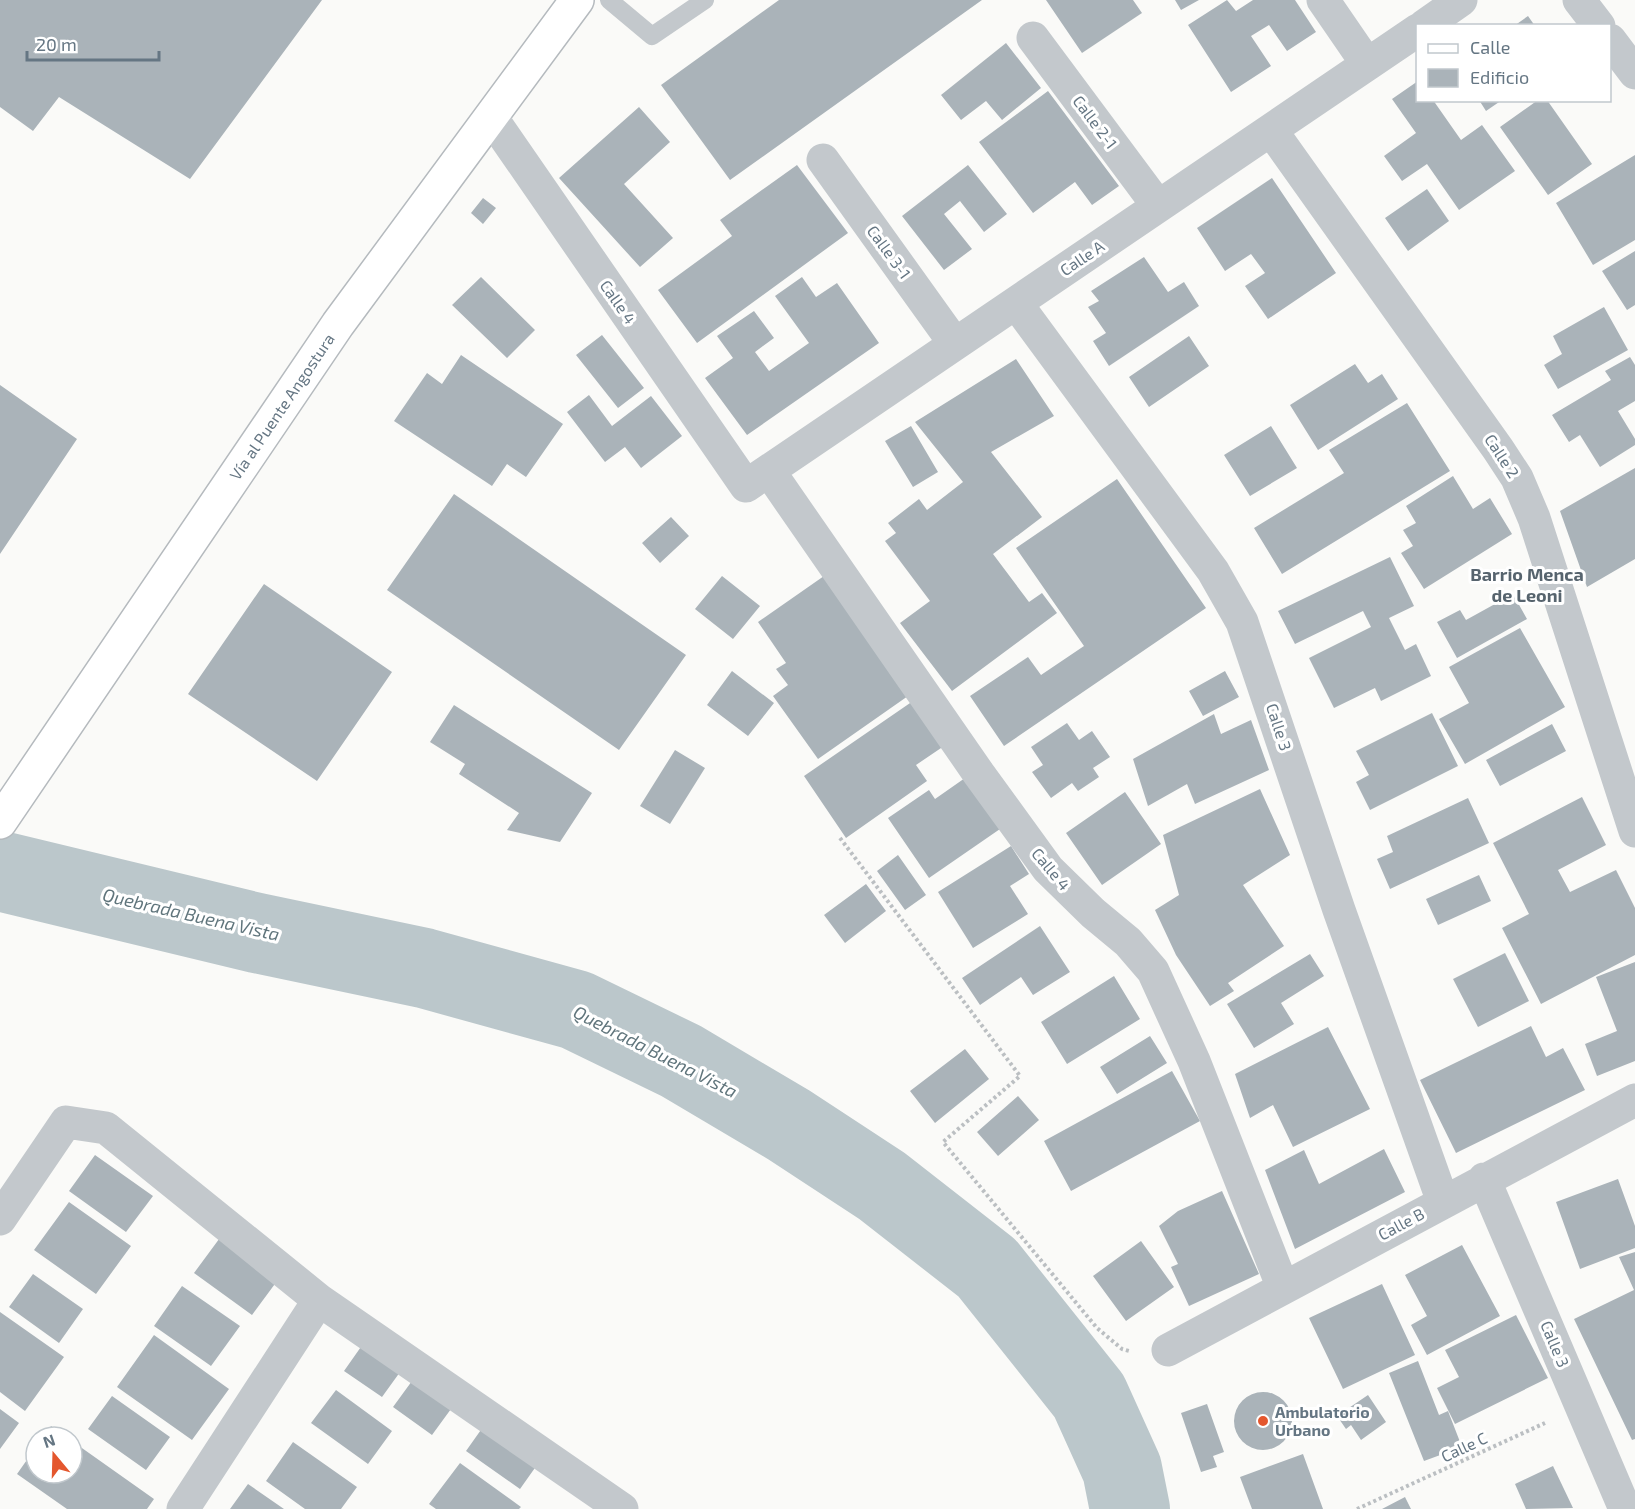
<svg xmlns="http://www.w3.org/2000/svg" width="1635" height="1509" viewBox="0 0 1635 1509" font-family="'Exo 2',sans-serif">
  <rect width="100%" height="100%" fill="#fafaf8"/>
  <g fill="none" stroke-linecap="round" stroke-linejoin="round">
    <path stroke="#bbc7cb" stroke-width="80" d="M0,871L257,933L424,968L576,1010L681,1061L789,1125L882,1186L987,1268L1089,1396L1122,1469L1130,1509"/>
  </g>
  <path fill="#aab3b9" d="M0,0H322L190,179L59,97L33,131L0,107Z
    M779,0H982L730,180L661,85Z
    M1046,0H1133L1142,13L1082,53Z
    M1175,0H1199L1181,10Z
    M1227,0L1236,11L1253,0H1295L1316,32L1287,51L1269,25L1251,36L1271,66L1231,92L1188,25Z
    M1528,16L1535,26H1514Z
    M1006,43L1041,88L1002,120L986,101L961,120L941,95Z
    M1418,81V100H1433L1461,140L1482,125L1515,171L1459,210L1427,164L1402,181L1384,156L1416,133L1392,99Z
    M1048,91L1119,186L1092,205L1075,182L1033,213L979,142Z
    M1479,100H1502L1486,111Z
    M1538,100H1547L1592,164L1548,195L1500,127Z
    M639,107L670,142L624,184L673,238L640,267L559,178Z
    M1635,155V240L1593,265L1556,203Z
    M797,165L848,233L697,343L658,290L732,236L720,220Z
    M968,165L1007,214L984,232L960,201L944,214L972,249L944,270L902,216Z
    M1272,178L1336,273L1268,319L1245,286L1265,273L1251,254L1225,271L1197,228Z
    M1427,189L1449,221L1408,251L1385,218Z
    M483,198L496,208L483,224L471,213Z
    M1635,251V305L1627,310L1602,271Z
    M1144,257L1168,292L1184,282L1199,306L1109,366L1093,341L1106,333L1088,307L1099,301L1091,291Z
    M481,277L535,330L507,358L452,305Z
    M802,277L816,297L837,283L879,343L747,435L705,378L733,358L717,336L754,311L774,338L755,352L769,371L809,343L775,296Z
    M1604,307L1628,350L1558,389L1544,365L1562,354L1553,336Z
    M602,335L644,388L618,408L576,355Z
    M1189,336L1209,366L1149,407L1129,377Z
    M461,355L563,424L526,477L507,464L492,486L394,421L427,373L442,384Z
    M1630,357L1635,365V401L1618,411L1635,439V445L1600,467L1580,435L1569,442L1552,415L1611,380L1605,371Z
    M1016,359L1054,416L991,452L1042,517L993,554L1029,602L1042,593L1057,613L952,691L900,623L930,601L885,541L896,533L888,523L919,499L927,510L963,482L915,422Z
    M1355,364L1368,383L1382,374L1398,399L1318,450L1290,405Z
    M0,385L77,439L0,554Z
    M589,395L612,426L651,396L682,436L641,468L625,447L605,462L567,412Z
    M1407,403L1450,471L1282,574L1254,528L1344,473L1329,450Z
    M911,426L938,472L913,487L885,441Z
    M1271,426L1297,468L1250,496L1224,455Z
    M1635,468V559L1587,587L1560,511Z
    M1453,476L1473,509L1490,498L1512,534L1424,589L1401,553L1413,546L1403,530L1416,523L1406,506Z
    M1117,479L1206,608L1004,746L970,696L1028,657L1041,675L1084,646L1016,548Z
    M454,494L686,655L619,750L387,590Z
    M671,517L689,536L660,563L642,543Z
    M1390,557L1414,606L1389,618L1405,650L1416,644L1431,676L1381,701L1375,688L1334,708L1309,658L1371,627L1363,611L1295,644L1278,611Z
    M722,576L760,606L733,639L695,609Z
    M824,576L908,696L818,759L773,696L788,685L776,669L786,663L758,622Z
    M264,584L392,672L317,781L188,694Z
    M1513,594L1527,619L1457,658L1437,622L1460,610L1466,620Z
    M1520,628L1565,707L1465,764L1439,719L1469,703L1449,667Z
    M732,671L774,703L748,736L707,705Z
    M1225,671L1239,697L1203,716L1189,691Z
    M913,701L944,746L916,765L927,781L846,838L804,776Z
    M454,705L592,793L560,842L507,830L519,813L459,774L465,764L430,742Z
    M1432,713L1458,766L1370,810L1356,782L1369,775L1356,751Z
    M1214,714L1221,734L1251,720L1269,770L1195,804L1187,784L1148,806L1133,759Z
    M1067,723L1079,740L1092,731L1110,757L1093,768L1099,777L1078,791L1072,783L1051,798L1032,772L1043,765L1031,747Z
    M1552,724L1566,751L1500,786L1486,760Z
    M675,750L705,768L670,824L640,806Z
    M965,778L1000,829L929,878L888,818L929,790L935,799Z
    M1260,789L1290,855L1243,885L1284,946L1228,983L1234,991L1210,1006L1176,955L1155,910L1179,895L1163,835Z
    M1125,792L1161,844L1102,885L1066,833Z
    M1582,797L1606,845L1558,870L1570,892L1616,870L1635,908V955L1541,1004L1502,928L1529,914L1493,843Z
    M1468,798L1489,843L1390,889L1377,859L1393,852L1387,836Z
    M1011,846L1029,874L1010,886L1028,914L973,948L938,892Z
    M898,855L926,895L905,910L877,871Z
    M1479,875L1491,901L1438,925L1426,899Z
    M866,884L886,911L845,943L824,915Z
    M1040,926L1070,972L1033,995L1021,977L980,1005L962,978Z
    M1505,953L1529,1001L1478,1027L1453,979Z
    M1310,954L1324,976L1281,1003L1294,1024L1254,1048L1227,1004Z
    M1635,962V1061L1597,1076L1585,1044L1617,1031L1596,977Z
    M1114,976L1140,1019L1067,1064L1041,1022Z
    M1531,1026L1546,1057L1563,1048L1585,1090L1456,1153L1420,1080Z
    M1328,1027L1370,1109L1293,1147L1273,1105L1250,1118L1235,1074Z
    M1150,1036L1167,1063L1117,1094L1100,1067Z
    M965,1049L989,1079L935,1123L910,1091Z
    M1172,1071L1200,1121L1071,1191L1044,1141Z
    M1018,1096L1039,1120L998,1156L977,1132Z
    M1384,1149L1405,1192L1295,1249L1265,1170L1304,1150L1319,1184Z
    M95,1155L153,1196L126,1232L69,1191Z
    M1618,1179L1635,1226V1248L1580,1269L1556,1202Z
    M1222,1191L1259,1274L1189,1306L1171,1267L1178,1264L1159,1226L1178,1211Z
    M69,1202L131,1246L96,1294L34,1250Z
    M225,1231L283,1273L252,1315L194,1273Z
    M1141,1241L1174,1287L1126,1321L1093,1276Z
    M1462,1245L1500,1316L1427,1355L1411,1325L1427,1316L1405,1275Z
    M1635,1252V1439L1632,1440L1574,1319L1634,1290L1619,1257Z
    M33,1274L83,1309L59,1343L9,1307Z
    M1382,1284L1415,1355L1343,1389L1309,1318Z
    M182,1286L240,1326L211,1366L154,1326Z
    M0,1312L64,1357L25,1411L0,1392Z
    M1516,1315L1548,1378L1455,1424L1437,1388L1459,1377L1445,1350Z
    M370,1334L408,1361L382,1397L344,1371Z
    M154,1335L229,1389L192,1440L117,1387Z
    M428,1359L467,1387L432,1435L393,1407Z
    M1418,1361L1439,1415L1448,1411L1462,1447L1424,1461L1389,1373Z
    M336,1390L392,1431L368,1464L311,1423Z
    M1234 1421a29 29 0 1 1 58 0a29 29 0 1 1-58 0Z
    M1368,1395L1386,1422L1361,1440L1351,1425L1346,1429L1337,1416Z
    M112,1396L170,1437L146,1470L88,1429Z
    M1207,1404L1224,1452L1213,1456L1217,1467L1201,1472L1181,1413Z
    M0,1409L19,1423L0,1449Z
    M495,1410L549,1448L520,1489L466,1451Z
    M51,1426L67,1437H44Z
    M72,1441L154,1499L147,1509H67L17,1474L36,1447V1473H72Z
    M293,1442L357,1487L341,1509H305L266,1481Z
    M1303,1454L1323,1509H1252L1240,1477Z
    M460,1463L521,1507L519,1509H436L429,1504Z
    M1553,1466L1573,1508L1526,1509L1515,1484Z
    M248,1484L284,1509H230Z
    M1405,1497L1411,1509H1382Z"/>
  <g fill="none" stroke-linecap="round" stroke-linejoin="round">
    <g stroke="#b5babe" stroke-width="36">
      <g id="primary">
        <path id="s1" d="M0,822L338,324L577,0"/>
      </g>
    </g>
    <path stroke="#bbbfc2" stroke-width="4" stroke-dasharray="3 3" stroke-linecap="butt" d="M840,838L1020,1076L943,1142L1097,1328L1122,1349L1129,1351
      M1357,1509L1545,1423"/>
    <path stroke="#c3c8cc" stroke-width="18" d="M609,0L652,36L705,0"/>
    <path stroke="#c3c8cc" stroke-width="33" d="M1323,0L1367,64
      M1579,0L1599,26
      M1424,26L1461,0
      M1033,38L1158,206
      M1610,40L1635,73
      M491,117L746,486L1418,30
      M1271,130L1498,449L1517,478L1534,518L1635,831
      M823,160L955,344
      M1016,303L1213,571L1242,622L1339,910L1443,1202
      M769,471L979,774L1048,869L1093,913L1128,942L1153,971L1194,1061L1283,1288
      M1484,1179L1625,1509
      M0,1219L66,1122L106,1128L319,1300L622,1509
      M1168,1350L1635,1100
      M183,1509L319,1300"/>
    <use href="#primary" stroke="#fff" stroke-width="33"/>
  </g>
  <circle fill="#e4572e" stroke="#fff" stroke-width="2" cx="1263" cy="1421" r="6"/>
  <g text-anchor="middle" stroke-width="6" stroke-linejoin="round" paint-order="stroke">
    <g font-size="16" fill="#657683" stroke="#fff">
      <text transform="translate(1095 122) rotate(53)" y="6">Calle 2-1</text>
      <text transform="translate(889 252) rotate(54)" y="6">Calle 3-1</text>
      <text transform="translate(1082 258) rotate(-34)" y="6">Calle A</text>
      <text transform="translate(618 302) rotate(55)" y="6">Calle 4</text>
      <text dy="6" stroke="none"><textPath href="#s1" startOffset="502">Vía al Puente Angostura</textPath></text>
      <text transform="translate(1502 456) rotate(57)" y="6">Calle 2</text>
      <text transform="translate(1279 727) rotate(72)" y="6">Calle 3</text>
      <text transform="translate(1051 869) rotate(50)" y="6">Calle 4</text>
      <text transform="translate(1401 1224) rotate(-28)" y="6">Calle B</text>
      <text transform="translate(1555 1344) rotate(67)" y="6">Calle 3</text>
      <text transform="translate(1464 1447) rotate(-25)" y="6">Calle C</text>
    </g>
    <g font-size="16" font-weight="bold" fill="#657683" stroke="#fff" text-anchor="start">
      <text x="1275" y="1418">Ambulatorio<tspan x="1275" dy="18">Urbano</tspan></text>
    </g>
    <g font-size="18" font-weight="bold" fill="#57646e" stroke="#fff">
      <text x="1527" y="581">Barrio Menca<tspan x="1527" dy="21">de Leoni</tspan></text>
    </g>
    <g font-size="18" font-style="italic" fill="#60757c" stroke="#fff">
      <text transform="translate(191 915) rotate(13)" y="6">Quebrada Buena Vista</text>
      <text transform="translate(655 1052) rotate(27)" y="6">Quebrada Buena Vista</text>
    </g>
  </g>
  <rect x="1416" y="24" width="195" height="78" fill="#ffffff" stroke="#c1c8cd" stroke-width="1.5"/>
  <rect x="1428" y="44" width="30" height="9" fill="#ffffff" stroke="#c1c8cd" stroke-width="1.5"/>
  <text x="1470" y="54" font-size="18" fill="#657683">Calle</text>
  <rect x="1428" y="69" width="30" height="18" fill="#aab3b9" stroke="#c1c8cd" stroke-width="1.5"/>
  <text x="1470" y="84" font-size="18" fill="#657683">Edificio</text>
  <g transform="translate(54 1455) rotate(341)"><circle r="28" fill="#ffffff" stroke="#c1c8cd" stroke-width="1.5"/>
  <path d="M0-4.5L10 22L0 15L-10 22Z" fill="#e4572e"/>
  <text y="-9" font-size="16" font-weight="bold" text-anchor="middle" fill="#657683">N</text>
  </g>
  <path d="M27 51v9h132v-9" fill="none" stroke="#657683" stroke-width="3"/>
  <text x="36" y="51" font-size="18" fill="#657683" stroke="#ffffff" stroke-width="4.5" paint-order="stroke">20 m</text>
</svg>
